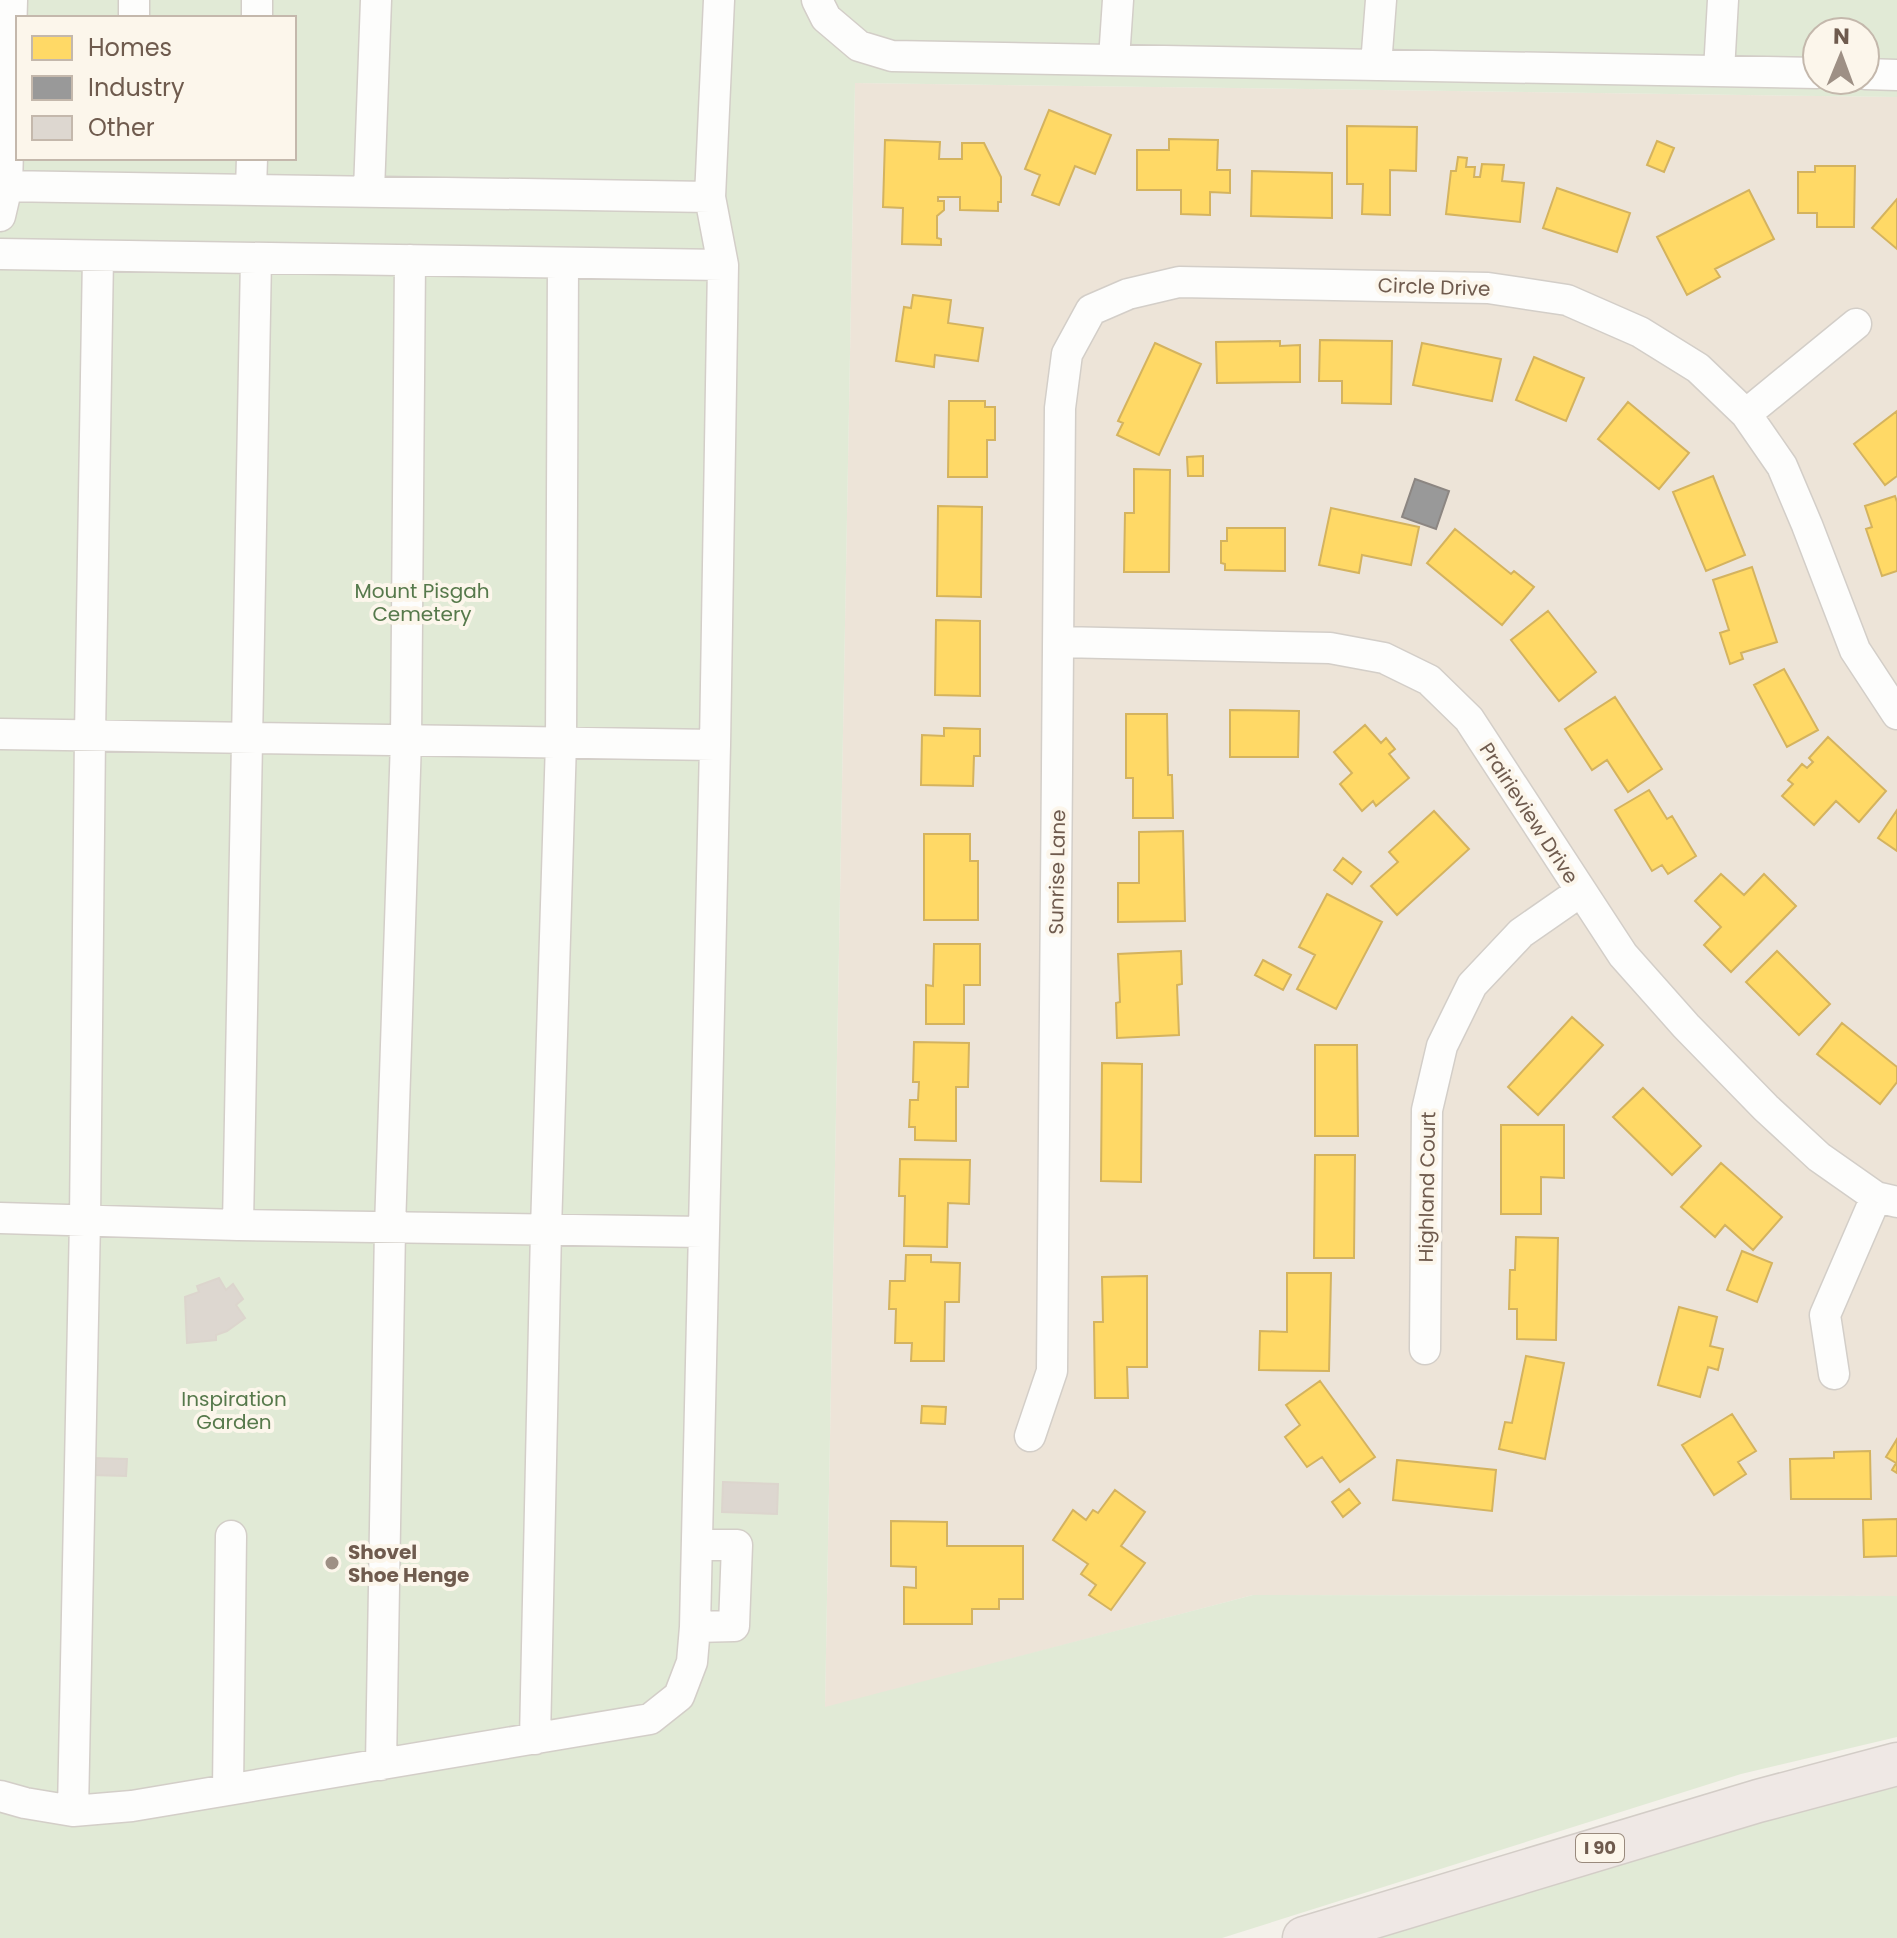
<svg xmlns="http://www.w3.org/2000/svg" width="1897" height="1938" viewBox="0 0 1897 1938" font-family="Poppins,sans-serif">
  <rect width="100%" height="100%" fill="#f4f1ea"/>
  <path fill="#ede4d8" d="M855,83L1897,97V1596L1253,1595L825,1708Z"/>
  <path fill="#e1ead6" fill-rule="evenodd" d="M0,0H1897V97L855,83L825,1707L1253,1595L1897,1596V1737L1741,1774L1222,1938H0ZM18,18H294V158H18ZM1817,32H1865V80H1817Z
    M1897,1781V1938H1362Z"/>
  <path fill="#ffd966" stroke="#d4b35f" stroke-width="2" d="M1049,110L1111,135L1095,174L1075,166L1059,205L1032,195L1040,175L1025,169Z
    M1347,126L1417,127L1416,171L1390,170V215L1362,214L1363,184H1347Z
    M1169,139L1218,140L1217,170H1230V193L1210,192V215L1181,214V190H1137V150H1169Z
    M885,140L940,142L939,159H962V143H984L1001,177V202H998V211L960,210V197H938V201H944V210L937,216V238L941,239V245L902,244L903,208L883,207Z
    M1657,141L1674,148L1664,172L1647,165Z
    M1458,157L1467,158L1466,167H1475L1474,177H1480L1482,164L1504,165L1502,181L1524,183L1520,222L1446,214L1451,171H1456Z
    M1815,166H1855L1854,227H1817V213H1798V172H1815Z
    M1252,171L1332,173V218L1251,216Z
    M1557,188L1630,213L1617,252L1543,228Z
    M1749,190L1774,239L1715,269L1720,277L1687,295L1657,237Z
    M1897,199V249L1872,228Z
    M913,295L951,300L948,323L983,328L978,361L935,355L934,367L896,361L904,307L911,308Z
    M1320,340L1392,341L1391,404L1342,403V381H1319Z
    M1280,341V346L1300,345V382L1217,383L1216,342Z
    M1155,343L1201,364L1159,455L1117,435L1123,423L1118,421Z
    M1422,343L1501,359L1492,401L1413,385Z
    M1534,357L1584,378L1566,421L1516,400Z
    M949,401H985V407H995V440H987V477H948Z
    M1628,402L1689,453L1659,489L1598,439Z
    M1897,411V476L1885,485L1854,444Z
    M1203,456V476H1188L1187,457Z
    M1134,469L1170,470L1169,572H1124L1125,513H1134Z
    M1713,476L1745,555L1706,571L1673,492Z
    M1895,496L1897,502V571L1882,576L1866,529L1872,527L1865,506Z
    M938,506L982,507L981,597L937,596Z
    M1331,508L1419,527L1411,565L1362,555L1359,573L1319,565Z
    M1227,528H1285V571L1225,570V564L1221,563V541H1227Z
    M1455,529L1511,574L1514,571L1534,587L1502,625L1427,563Z
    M1752,567L1777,642L1741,653L1743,659L1730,664L1720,633L1729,630L1713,580Z
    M1548,611L1596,672L1559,701L1511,640Z
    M936,620L980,621V696L935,695Z
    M1784,669L1818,730L1787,747L1754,685Z
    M1615,697L1662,769L1628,792L1607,760L1592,770L1565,729Z
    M1230,710L1299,711L1298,757H1230Z
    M1126,714H1167L1168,775H1172L1173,818H1133V778H1126Z
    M1365,725L1381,743L1386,738L1395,749L1389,754L1409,778L1376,806L1373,801L1362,811L1340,784L1352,773L1334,752Z
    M944,728L980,729V756H974L973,786L921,785L922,735L944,736Z
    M1828,737L1886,791L1859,822L1836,801L1814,825L1782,796L1793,784L1788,780L1802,764L1807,768L1813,762L1809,758Z
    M1649,790L1667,819L1672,816L1696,856L1668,874L1662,865L1652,871L1615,810Z
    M1897,810V851L1878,838Z
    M1434,811L1469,849L1397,915L1371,886L1398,862L1389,852Z
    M1183,831L1185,921L1118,922V883H1139V832Z
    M924,834H970V861H978V920H924Z
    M1343,858L1361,872L1352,884L1334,870Z
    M1721,874L1744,895L1764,874L1796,906L1731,972L1704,945L1721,927L1695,901Z
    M1327,894L1382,922L1336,1009L1297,989L1315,955L1299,947Z
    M934,944H980V985H964V1024H926V985L933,986Z
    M1181,951L1182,984L1177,985L1179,1035L1117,1038L1116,1003L1120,1002L1118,954Z
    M1777,951L1830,1004L1799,1035L1746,982Z
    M1263,960L1291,975L1283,990L1255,975Z
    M1572,1017L1603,1045L1538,1115L1508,1087Z
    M1842,1023L1897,1067V1082L1880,1104L1817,1054Z
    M914,1042L969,1043L968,1087H956V1141L915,1140V1127H909L910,1100H918L919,1082H913Z
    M1315,1045H1357L1358,1136H1315Z
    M1102,1063L1142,1064L1141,1182L1101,1181Z
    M1643,1088L1701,1146L1672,1175L1613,1117Z
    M1501,1125H1564V1178L1541,1177V1214H1501Z
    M1315,1155H1355L1354,1258H1314Z
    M900,1159L970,1160L969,1204L948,1203L947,1247L904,1246L905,1196H899Z
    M1721,1163L1782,1217L1753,1250L1725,1225L1715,1237L1681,1207Z
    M1516,1237L1558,1238L1556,1340L1517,1339V1309H1509L1510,1270H1515Z
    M1742,1251L1772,1263L1757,1302L1727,1290Z
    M906,1255H931V1262L960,1263L959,1302H945L944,1361H911L912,1343H895L896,1309H889L890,1281H905Z
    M1287,1273H1331L1329,1371L1259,1370L1260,1331L1287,1332Z
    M1147,1276V1367H1127L1128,1398H1095L1094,1322H1103L1102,1277Z
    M1679,1307L1717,1317L1710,1346L1723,1349L1718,1370L1708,1367L1700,1397L1658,1385Z
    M1526,1356L1564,1363L1545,1459L1499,1449L1505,1422L1512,1423Z
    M1320,1381L1375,1457L1340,1482L1322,1457L1307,1467L1285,1437L1300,1425L1286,1405Z
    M922,1406L946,1407L945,1424L921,1423Z
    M1732,1414L1756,1451L1738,1462L1746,1474L1714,1495L1682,1445Z
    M1897,1439V1473L1892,1470L1896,1463L1886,1457Z
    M1870,1451L1871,1499H1791L1790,1459L1834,1458V1452Z
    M1397,1460L1496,1470L1492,1511L1393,1500Z
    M1349,1489L1360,1503L1343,1517L1332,1502Z
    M1115,1490L1145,1512L1121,1546L1145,1563L1111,1610L1089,1595L1096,1585L1081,1574L1088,1564L1053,1540L1073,1510L1086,1520L1093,1510L1098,1513Z
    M1897,1519V1556L1864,1557L1863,1520Z
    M891,1521L947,1522V1546H1023V1599H999V1609H972V1624H904V1587L916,1588V1567L891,1566Z"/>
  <path fill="#999" stroke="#8c8682" stroke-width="2" d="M1415,479L1449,491L1436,529L1402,517Z"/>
  <path fill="#ddd7d0" stroke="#dcd5cd" stroke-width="2" d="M219,1278L226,1290L233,1284L243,1299L236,1305L245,1318L227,1331L216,1335V1340L187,1343L185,1297L199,1292L197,1286Z
    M91,1458L127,1459L126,1476L91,1475Z
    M723,1482L778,1484L777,1514L722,1512Z"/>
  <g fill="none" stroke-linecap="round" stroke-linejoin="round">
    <g stroke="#d3cec8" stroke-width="33">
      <path id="minor" d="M817,0L826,18L859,46L892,56L1817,73
        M134,18V0
        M257,18V0
        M1114,59L1118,0
        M1376,65L1381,0
        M1719,71L1723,0
        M1865,74L1897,75
        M0,186L710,197
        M251,189L252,158
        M369,191L376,0
        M0,216L7,186L12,0
        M0,254L723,265
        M1746,414L1856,324
        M1059,642L1330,648L1384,658L1429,680L1469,719L1623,955L1686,1026L1766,1108L1819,1157L1876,1197L1897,1202
        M0,734L715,745
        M0,1218L238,1225L703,1232
        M238,1225L256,258
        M1425,1349L1427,1110L1442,1046L1472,985L1521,933L1580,892
        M1834,1374L1825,1315L1876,1197
        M1030,1436L1052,1371L1060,408L1067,354L1091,310L1128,294L1179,282L1488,288L1567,300L1640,332L1698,368L1746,414L1782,466L1807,525L1855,650L1897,714
        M695,1627L734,1626L737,1545H698
        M535,1739L546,1230L561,742L563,263
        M381,1765L390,1228L406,740L410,260
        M228,1790L231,1536
        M0,1796L25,1803L73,1811L132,1806L650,1719L679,1696L692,1662L695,1627L715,745L723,265L710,197L719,0
        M73,1811L85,1220L90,735L98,256"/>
    </g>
    <g stroke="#d3cdc7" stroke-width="45">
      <path id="highway" d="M1304,1938L1758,1801L1897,1764"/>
    </g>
    <use href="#minor" stroke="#fdfdfc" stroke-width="30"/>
    <use href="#highway" stroke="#efe8e5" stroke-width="42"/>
  </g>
  <circle fill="#9e9085" stroke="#fcf6eb" stroke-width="3" cx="332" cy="1563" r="8"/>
  <g text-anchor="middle" stroke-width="8" stroke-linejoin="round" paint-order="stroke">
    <rect fill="#fcf6eb" stroke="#998a7d" stroke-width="2" x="1576" y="1834" width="48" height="28" rx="6"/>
    <g font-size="18" font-weight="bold" fill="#6f5b4e">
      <text x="1600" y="1854">I 90</text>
    </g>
    <g font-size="20" fill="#6f5b4e" stroke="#fcf6eb">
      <text transform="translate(1434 287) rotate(2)" y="7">Circle Drive</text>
      <text transform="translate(1529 813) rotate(57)" y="7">Prairieview Drive</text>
      <text transform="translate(1057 872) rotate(-89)" y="7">Sunrise Lane</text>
      <text transform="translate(1427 1187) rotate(-89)" y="7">Highland Court</text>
    </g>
    <g font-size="20" fill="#56794b" stroke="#fcf6eb">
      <text x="422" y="598">Mount Pisgah<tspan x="422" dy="23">Cemetery</tspan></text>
      <text x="234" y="1406">Inspiration<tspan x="234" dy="23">Garden</tspan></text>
    </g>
    <g font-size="20" font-weight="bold" fill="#6f5b4e" stroke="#fcf6eb" text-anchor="start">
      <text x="348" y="1559">Shovel<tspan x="348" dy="23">Shoe Henge</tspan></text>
    </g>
  </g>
  <rect x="16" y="16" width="280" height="144" fill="#fcf6eb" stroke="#c4b8ac" stroke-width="2"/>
  <rect x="32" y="36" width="40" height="24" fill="#ffd966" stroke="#c4b8ac" stroke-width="2"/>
  <text x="88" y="56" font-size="24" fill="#6f5b4e">Homes</text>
  <rect x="32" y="76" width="40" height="24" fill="#999999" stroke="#c4b8ac" stroke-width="2"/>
  <text x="88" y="96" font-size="24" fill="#6f5b4e">Industry</text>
  <rect x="32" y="116" width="40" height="24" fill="#ddd7d0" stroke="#c4b8ac" stroke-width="2"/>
  <text x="88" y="136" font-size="24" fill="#6f5b4e">Other</text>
  <g transform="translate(1841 56) rotate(1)"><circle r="38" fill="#fcf6eb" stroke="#c4b8ac" stroke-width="2"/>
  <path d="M0-6L14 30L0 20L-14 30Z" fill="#9e9085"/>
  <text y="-12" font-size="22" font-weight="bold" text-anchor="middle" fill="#6f5b4e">N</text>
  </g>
</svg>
